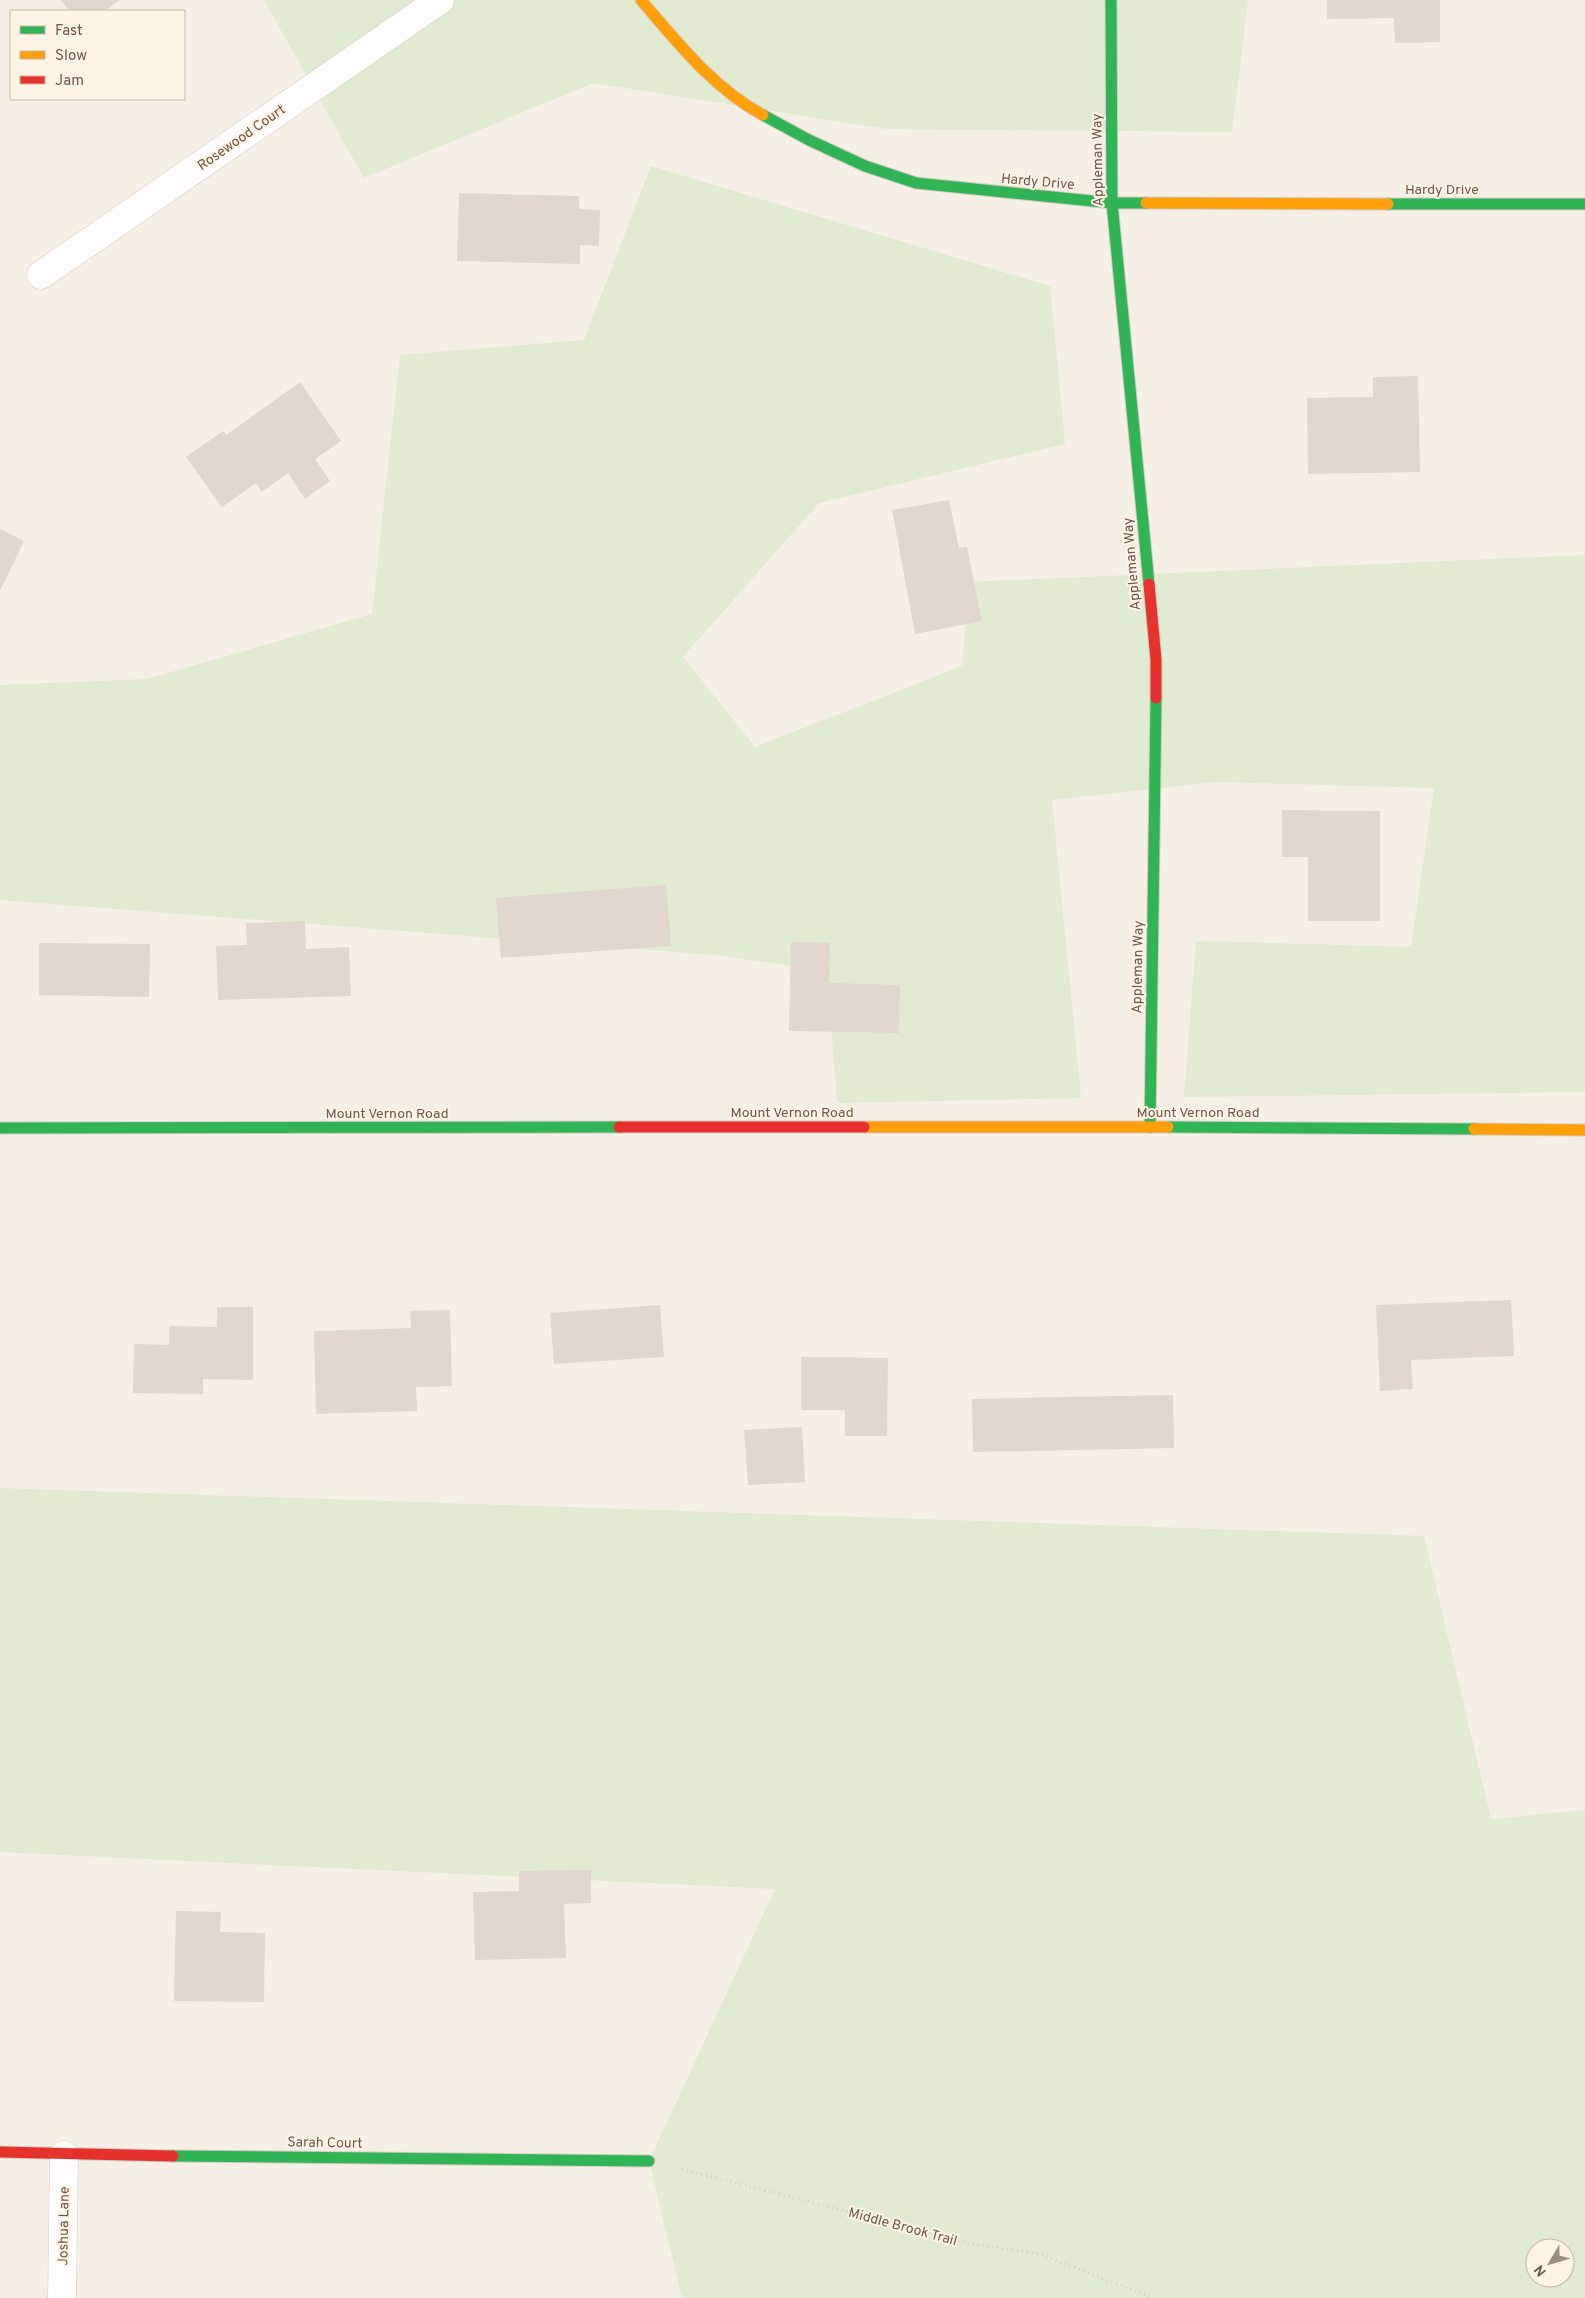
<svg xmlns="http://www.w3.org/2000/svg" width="1585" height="2298" viewBox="0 0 1585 2298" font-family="Overpass,sans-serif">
  <rect width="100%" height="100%" fill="#f5efe6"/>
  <path fill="#e1ebd1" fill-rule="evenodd" d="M264,0H1248L1232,132L887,129L593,83L364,178Z
    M651,166L1050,286L1065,444L819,503L683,657L755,747L962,666L969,582L1585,555V1092L1184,1097L1196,941L1411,947L1434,788L1214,782L1052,800L1081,1098L837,1103L827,971L715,955L0,900V685L147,679L372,614L400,355L584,340Z
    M0,1488L1424,1536L1491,1819L1585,1810V2298H682L649,2161L775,1889L0,1852ZM1535,2248H1565V2278H1535Z"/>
  <path fill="#e1d7ce" d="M61,0H120L105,11H69Z
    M1327,0H1440V42L1395,43L1394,18L1327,19Z
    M459,193L579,196V209L600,210L599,246L580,245V264L457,261Z
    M1418,376L1420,472L1308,474L1307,398L1373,397V377Z
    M300,382L341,441L315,459L330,481L305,499L288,473L262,492L256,483L222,507L186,457L223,431L226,435Z
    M949,500L959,548L967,547L982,621L915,634L892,510Z
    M0,529L24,541L0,591Z
    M1282,810L1380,811V921H1308V857H1282Z
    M666,885L671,946L501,958L496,898Z
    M305,921L306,949L349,947L351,996L218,1000L216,946L247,945L246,923Z
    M791,942L830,943L829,983L900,985L899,1033L789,1031Z
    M39,943L150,944L149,997L39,995Z
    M1511,1300L1514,1356L1411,1360L1413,1389L1380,1391L1376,1305Z
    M660,1305L664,1357L554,1364L550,1313Z
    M217,1307H253V1380L203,1379V1394L133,1393L134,1344L169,1345V1326L217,1327Z
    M450,1310L452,1386L416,1387L417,1411L316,1414L314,1331L411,1328L410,1311Z
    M801,1357L888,1358L887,1436H845V1410H801Z
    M1173,1395L1174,1448L973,1452L972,1399Z
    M802,1427L805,1482L748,1485L744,1430Z
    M591,1870V1903L564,1904L566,1958L475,1960L473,1892L519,1891V1871Z
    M176,1911L221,1912L220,1932L265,1933L264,2002L174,2001Z"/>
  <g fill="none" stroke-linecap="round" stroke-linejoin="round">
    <g stroke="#d6ccc5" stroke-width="29">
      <path id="street" d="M41,275L440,0
        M62,2298L64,2155"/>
    </g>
    <g stroke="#d5cbc3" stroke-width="13">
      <path id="fast" d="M1111,0L1112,203L1149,584
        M763,115L809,140L865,166L916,183L1112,203H1146
        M1388,204H1585
        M1150,1127L1156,698
        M1168,1127L1474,1129
        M0,1128L619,1127
        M173,2156L649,2161"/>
    </g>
    <g stroke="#d5cbc3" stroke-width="13">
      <path id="slow" d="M641,0C678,43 713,88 763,115
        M1146,203L1388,204
        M864,1127H1168
        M1474,1129L1585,1130"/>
    </g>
    <g stroke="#d5cbc3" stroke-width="13">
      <path id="jam" d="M1149,584L1156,660V698
        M619,1127H864
        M0,2152L173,2156"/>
    </g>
    <path stroke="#d7cec9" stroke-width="3" stroke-dasharray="1 4" stroke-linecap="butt" d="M682,2169L968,2243L1040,2254L1153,2298"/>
    <use href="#street" stroke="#fefdfb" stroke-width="28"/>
    <use href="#fast" stroke="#30b455" stroke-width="11"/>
    <use href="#slow" stroke="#ff9f0a" stroke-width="11"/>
    <use href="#jam" stroke="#e5322d" stroke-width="11"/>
  </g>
  <g text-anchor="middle" stroke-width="4" stroke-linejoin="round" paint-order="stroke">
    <g font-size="14" fill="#715649" stroke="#fef4e6">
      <text transform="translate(241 137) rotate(-35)" y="5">Rosewood Court</text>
      <text transform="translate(1097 160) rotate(-91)" y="5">Appleman Way</text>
      <text transform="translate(1038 181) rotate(5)" y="5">Hardy Drive</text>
      <text x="1442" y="194">Hardy Drive</text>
      <text transform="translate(1131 564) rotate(-95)" y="5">Appleman Way</text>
      <text transform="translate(1137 967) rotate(-89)" y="5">Appleman Way</text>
      <text x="792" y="1117">Mount Vernon Road</text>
      <text x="1198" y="1117">Mount Vernon Road</text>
      <text x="387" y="1118">Mount Vernon Road</text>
      <text transform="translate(325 2142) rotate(1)" y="5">Sarah Court</text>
      <text transform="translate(63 2226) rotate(-89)" y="5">Joshua Lane</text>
      <text transform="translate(903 2226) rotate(15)" y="5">Middle Brook Trail</text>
    </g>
  </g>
  <rect x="10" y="10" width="175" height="90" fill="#fef4e6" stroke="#c6b5a7"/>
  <rect x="20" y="26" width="25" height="8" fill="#30b455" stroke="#c6b5a7"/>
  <text x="55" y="35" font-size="15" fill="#715649">Fast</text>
  <rect x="20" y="51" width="25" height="8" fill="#ff9f0a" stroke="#c6b5a7"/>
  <text x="55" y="60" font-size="15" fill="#715649">Slow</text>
  <rect x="20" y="76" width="25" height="8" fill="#e5322d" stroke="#c6b5a7"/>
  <text x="55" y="85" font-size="15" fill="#715649">Jam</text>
  <g transform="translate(1550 2263) rotate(232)"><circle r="24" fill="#fef4e6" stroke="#c6b5a7"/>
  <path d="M0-4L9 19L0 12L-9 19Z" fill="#9f8c80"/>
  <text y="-8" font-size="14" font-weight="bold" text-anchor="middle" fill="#715649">N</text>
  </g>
</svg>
